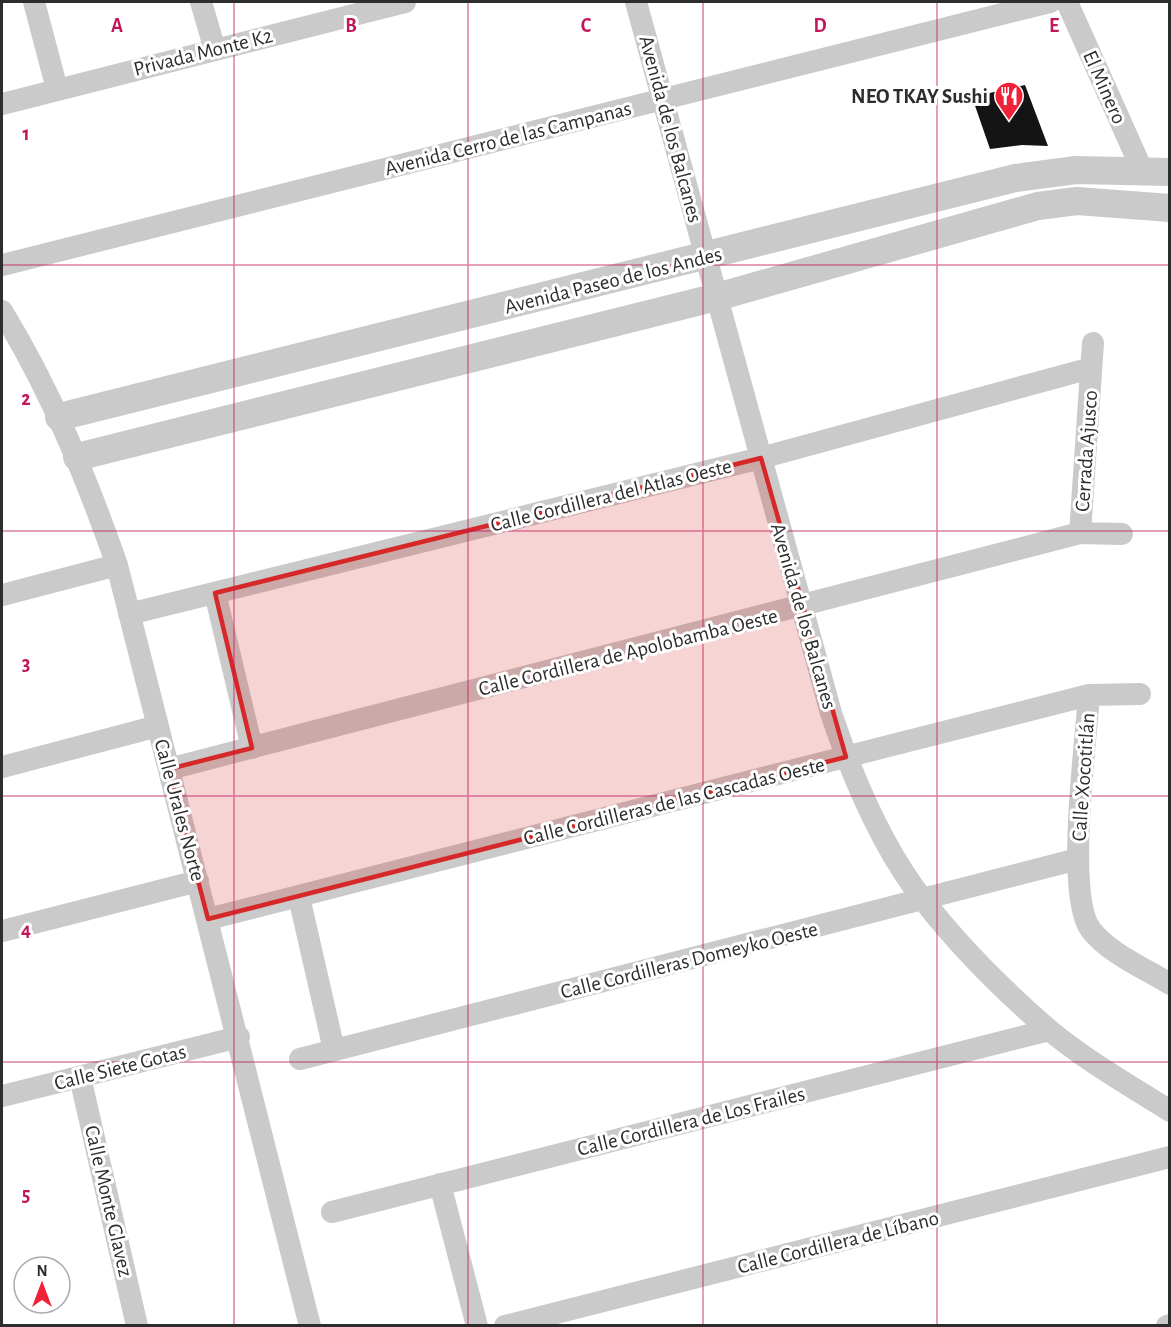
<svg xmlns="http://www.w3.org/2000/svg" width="1171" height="1327" viewBox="0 0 1171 1327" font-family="'Alegreya Sans',sans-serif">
  <rect width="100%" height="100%" fill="#fff"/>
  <path fill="#141414" d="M1025,85L1048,146L1022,145L990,149L972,97Z"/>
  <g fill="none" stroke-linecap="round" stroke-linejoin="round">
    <path stroke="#cacaca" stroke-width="22" d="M34,2L57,89
      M201,2L215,50
      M636,2L831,713C852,776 883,849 924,901C960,947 1004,991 1048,1029C1085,1060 1129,1085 1170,1111
      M1067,2L1143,172
      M2,104L405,2
      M2,265L1050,2
      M2,311C51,391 86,477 117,565L310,1326
      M1080,533L1093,343
      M215,593L252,748
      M2,595L117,565
      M129,614L761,458L1091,368
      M1089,695C1086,743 1065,896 1091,930C1110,954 1144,968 1170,984
      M2,767L158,726
      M169,769L1080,533L1122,534
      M299,897L334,1050
      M208,919L1089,695L1140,694
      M2,931L198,881
      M300,1059L1078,859
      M80,1077L137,1326
      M2,1096L239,1037
      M440,1184L477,1326
      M332,1212L1049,1030
      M505,1326L1170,1157
      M1167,1326L1170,1325"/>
    <path stroke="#cacaca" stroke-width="28" d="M59,417L1015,178L1076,170L1170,172
      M77,457L717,297L1038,206L1077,201L1170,208"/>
  </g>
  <path fill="#d62828" fill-opacity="0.2" stroke="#d62828" stroke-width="4.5" stroke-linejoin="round" d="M761,458L846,757L208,919L169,769L252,748L215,593Z"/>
  <path fill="none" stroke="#c2185b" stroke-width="1.5" stroke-opacity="0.55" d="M234,2V1326M468,2V1326M703,2V1326M937,2V1326M2,265H1170M2,531H1170M2,796H1170M2,1062H1170"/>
  <defs>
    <g id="restaurant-pin" transform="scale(1.5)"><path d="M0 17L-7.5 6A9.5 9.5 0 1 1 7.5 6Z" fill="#f02239" stroke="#fff"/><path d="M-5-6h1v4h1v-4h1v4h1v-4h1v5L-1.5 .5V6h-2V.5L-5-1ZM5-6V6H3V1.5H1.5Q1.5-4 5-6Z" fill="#fff"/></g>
  </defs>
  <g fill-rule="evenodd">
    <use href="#restaurant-pin" x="1009" y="96"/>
  </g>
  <g text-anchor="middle" stroke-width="6" stroke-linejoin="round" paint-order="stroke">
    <g font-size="21" fill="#2d2d2d" stroke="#fff">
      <text transform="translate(203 52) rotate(-14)" y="7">Privada Monte K2</text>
      <text transform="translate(1105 87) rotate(66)" y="7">El Minero</text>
      <text transform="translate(671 129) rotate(75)" y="7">Avenida de los Balcanes</text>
      <text transform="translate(508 138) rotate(-14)" y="7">Avenida Cerro de las Campanas</text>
      <text transform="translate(613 280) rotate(-14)" y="7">Avenida Paseo de los Andes</text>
      <text transform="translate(1086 451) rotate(-86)" y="7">Cerrada Ajusco</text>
      <text transform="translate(611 495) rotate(-14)" y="7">Calle Cordillera del Atlas Oeste</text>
      <text transform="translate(804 616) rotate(74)" y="7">Avenida de los Balcanes</text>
      <text transform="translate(628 652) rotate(-14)" y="7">Calle Cordillera de Apolobamba Oeste</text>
      <text transform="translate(1083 777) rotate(-86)" y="7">Calle Xocotitlán</text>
      <text transform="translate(674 801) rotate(-14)" y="7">Calle Cordilleras de las Cascadas Oeste</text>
      <text transform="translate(180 810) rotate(75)" y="7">Calle Urales Norte</text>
      <text transform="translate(689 960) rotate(-14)" y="7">Calle Cordilleras Domeyko Oeste</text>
      <text transform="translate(120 1067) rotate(-14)" y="7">Calle Siete Gotas</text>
      <text transform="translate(691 1121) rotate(-14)" y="7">Calle Cordillera de Los Frailes</text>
      <text transform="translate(109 1201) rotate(77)" y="7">Calle Monte Glavez</text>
      <text transform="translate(838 1242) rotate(-14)" y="7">Calle Cordillera de Líbano</text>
    </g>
    <g font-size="21" font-weight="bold" fill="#2d2d2d" stroke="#fff" text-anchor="end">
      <text x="988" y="103">NEO TKAY Sushi</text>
    </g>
  </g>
  <g font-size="20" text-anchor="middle" font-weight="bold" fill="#c2185b" stroke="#fff" stroke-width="6" stroke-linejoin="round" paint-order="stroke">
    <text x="117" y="32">A</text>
    <text x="351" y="32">B</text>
    <text x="586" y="32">C</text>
    <text x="820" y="32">D</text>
    <text x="1054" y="32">E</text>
    <text x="26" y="140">1</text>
    <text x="26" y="405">2</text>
    <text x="26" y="670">3</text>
    <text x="26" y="936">4</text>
    <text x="26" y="1201">5</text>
  </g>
  <rect width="1171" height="1327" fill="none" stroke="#2d2d2d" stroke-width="6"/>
  <g transform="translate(42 1285)"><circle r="28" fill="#ffffff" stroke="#ababab" stroke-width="1.5"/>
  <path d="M0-4.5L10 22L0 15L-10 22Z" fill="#f02239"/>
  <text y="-9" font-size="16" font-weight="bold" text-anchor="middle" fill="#2d2d2d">N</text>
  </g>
</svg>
